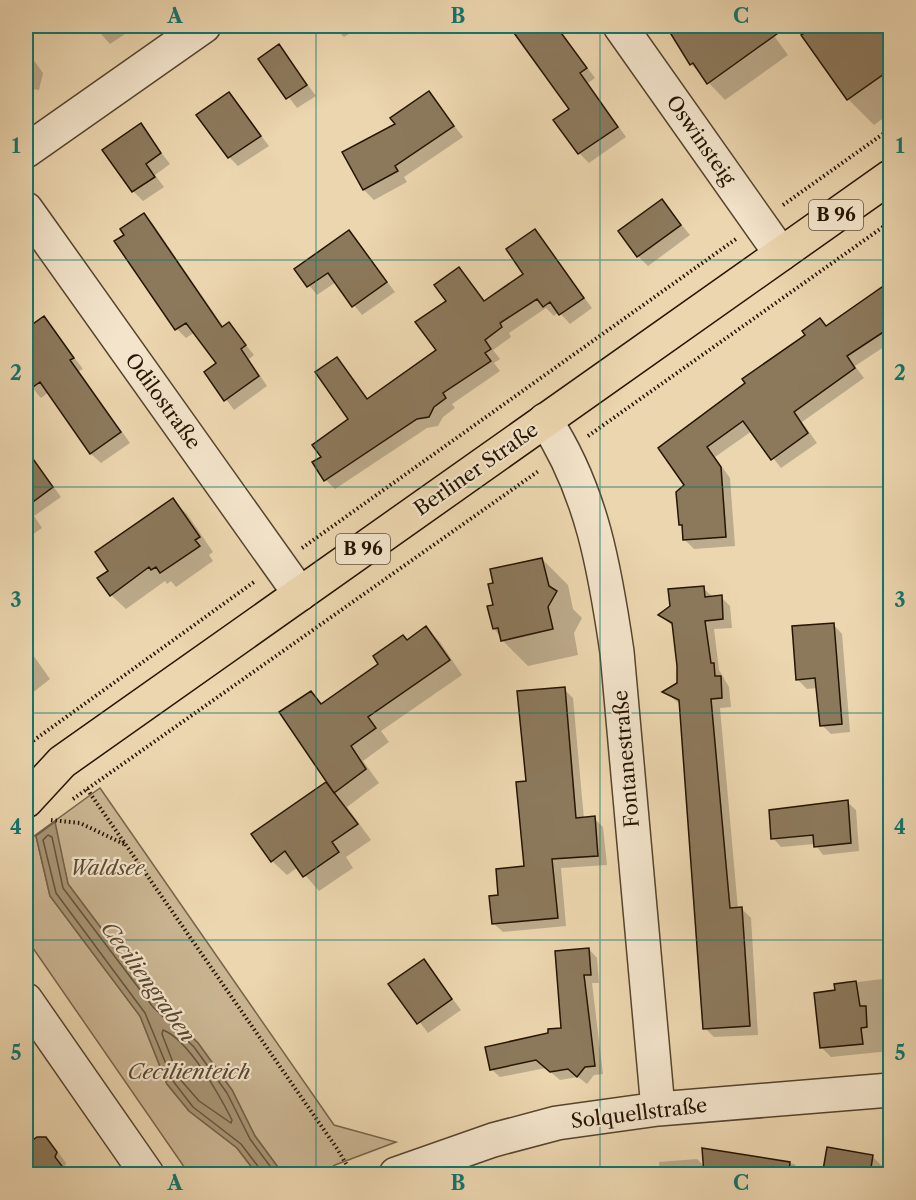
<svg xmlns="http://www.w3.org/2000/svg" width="916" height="1200" viewBox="0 0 916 1200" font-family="'Libre Caslon Text',serif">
  <rect width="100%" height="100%" fill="#ecd6af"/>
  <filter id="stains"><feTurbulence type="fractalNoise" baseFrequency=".00333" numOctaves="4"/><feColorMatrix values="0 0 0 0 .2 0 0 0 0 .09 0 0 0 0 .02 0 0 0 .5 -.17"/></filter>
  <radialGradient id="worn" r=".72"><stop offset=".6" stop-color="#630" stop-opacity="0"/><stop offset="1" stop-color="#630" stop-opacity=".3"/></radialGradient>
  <path fill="#cab592" stroke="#77644a" stroke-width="1.5" d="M100,788L334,1125L396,1142L335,1165L320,1174H283L255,1136L232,1090L198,1043L158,1004L68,884L54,822L36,836L50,896L140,1016L167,1084L189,1111L237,1148L257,1174H189L26,938V842Z"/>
  <path fill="#a89474" stroke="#736146" stroke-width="1.5" d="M55,822L68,884L158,1004L198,1043L232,1090L255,1136L283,1174H257L237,1148L189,1111L167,1084L140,1016L50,896L36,836Z"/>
  <path fill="#0003" d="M94,26H128L131,30L110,44Z
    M333,26H361L344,37Z
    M511,26H557L595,78L588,83L626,137L589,163L579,153L571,110Z
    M667,26H767L788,55L725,100L691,64Z
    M816,26H890V113L874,125L848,99L803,35Z
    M26,41L34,52L30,55L43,73L39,90L26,88Z
    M279,46L316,96L297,108L260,59Z
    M429,93L463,137L404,177L407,182L374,200L364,190L344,153L397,125Z
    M229,94L269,146L238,166L229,157Z
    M140,125L170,164L155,175L164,187L143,201L133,191Z
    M662,201L690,235L648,266L638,256Z
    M144,215L153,224L224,328L229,324L254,355L249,359L267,386L234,410L206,372L218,364L195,332L186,338L177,329L116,242Z
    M535,231L592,308L570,324L559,312L554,316L546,308L509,333L511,337L493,350L500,359L494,363L500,371L452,404L455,408L443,417L438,426L427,428L335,489L326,480L323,457L350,420L337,359L369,400L438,351L448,301L459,269L486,302L525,274Z
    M349,232L395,292L362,315L336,282L317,295L296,269Z
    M882,289L890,298V343L855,366L864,378L802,422L817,443L781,468L752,431L715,457L730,478L735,546L694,549L685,540L683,528L680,524L686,486L660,448L807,336L820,320L827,327Z
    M44,318L83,369L79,371L130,443L101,463L91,454L49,392L41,398L26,380V331Z
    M26,449L61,497L34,516L42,528L26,539Z
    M172,500L187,514L213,552L209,555L213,561L176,587L171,581L167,584L165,581L126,609L111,595Z
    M890,558V601L885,595L882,559Z
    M542,559L568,585L573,609L582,618L574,633L578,655L528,666L502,640L494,628L495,606Z
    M703,588L713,597H721L730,606L732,628L714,629L719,670L729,687L731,707L720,708L738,909L741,908L751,918L758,1035L714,1037L705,1028L680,704L665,692L678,684L674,627L661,616Z
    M833,624L842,634L850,732L831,734L822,725L817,688L807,689L797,679Z
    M426,628L440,642L462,675L381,731L389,742L363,761L379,783L347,807L371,840L346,857L353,868L319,891L298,867L287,875L272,861L332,790L311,693L322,704L380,664Z
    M26,645L50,679L26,698Z
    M564,689L573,698L584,819L594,818L603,827L607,865L561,868L566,926L503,932L493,923L500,897L525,868L527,783Z
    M890,752V815L887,811L882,753Z
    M847,802L856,810L859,851L823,855L815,844L781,847L773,838Z
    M589,949L597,958L599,983H592L603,1074L594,1075L587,1084L578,1077L560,1080L546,1068L500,1077L491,1069L563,1029Z
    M424,961L461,1010L428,1033L391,984Z
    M890,978V1051L831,1057L822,1048L836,991L835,985Z
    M26,1097L32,1107L26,1112Z
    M37,1138H45L56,1149L66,1163L64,1168L69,1174H26V1147Z
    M704,1149L794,1164L804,1174H660L659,1162L697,1159L705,1167Z
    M872,1156L882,1166L881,1174H829L825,1170Z"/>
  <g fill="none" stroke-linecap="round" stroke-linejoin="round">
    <path stroke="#66543b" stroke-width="1.5" d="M163,1030C188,1039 220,1096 232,1120L231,1123L199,1101L179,1078L162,1034Z
      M261,1174L260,1169L241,1144L193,1107L173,1081L145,1013L56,893L43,840L48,835L52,837L63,888L153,1007L194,1047L227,1093L250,1139L276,1174"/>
  </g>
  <path fill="#8c795c" stroke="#241402" stroke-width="1.5" d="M509,26H556L587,68L580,73L618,127L578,154L553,120L569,109Z
    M666,26H788L707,84L693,63L690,65Z
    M815,26H891V69L847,100L801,35Z
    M279,44L307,85L286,99L258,59Z
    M429,91L454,126L395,166L398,171L363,190L342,152L395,124L390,118Z
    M229,92L261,136L228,158L196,115Z
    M141,123L161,153L146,164L155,177L132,192L102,150Z
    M662,199L681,225L637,257L618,231Z
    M144,213L222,327L229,322L246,345L241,349L259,376L224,401L204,372L216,363L186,323L175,330L114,241L124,235L120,229Z
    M535,229L584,298L559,315L550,302L543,307L537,299L500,323L502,327L485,340L491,349L485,353L491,361L443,393L446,398L434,407L429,417L417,419L324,481L312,462L321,457L312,445L348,419L315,372L337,357L367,399L436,350L415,322L446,301L434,285L459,267L484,301L523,274L506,249Z
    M349,230L387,282L352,307L328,273L307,287L294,269Z
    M882,287L891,299V327L847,356L855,368L794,412L808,433L771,460L743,421L707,447L721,467L726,537L683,540L682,525H679L676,492L684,485L658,448L745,383L742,379L805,335L802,331L820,318L826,326Z
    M44,316L74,358L70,360L121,432L90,454L40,382L26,392V329Z
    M26,449L53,487L26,507Z
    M173,498L200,537L195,540L200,546L160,573L156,567L151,570L149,567L110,596L97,578L108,571L95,552Z
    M542,558L549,586L557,591L548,607L553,629L501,641L498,628L493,629L487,606L493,605L488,584L493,583L490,569Z
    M704,586L705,597L722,595L723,619L705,621L711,663H714L715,676H721L722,698L711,699L730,908L742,907L750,1026L703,1029L679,700L662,692L677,683V666L672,623L658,615L670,606L668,589Z
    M834,623L842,724L820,726L815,678L796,680L792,626Z
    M426,626L450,660L368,717L376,728L351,746L366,769L334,793L279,712L311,691L321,704L378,664L373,656L403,635L407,640Z
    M565,687L576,818L595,816L598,856L552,859L558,918L492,924L489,896L498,895L496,869L524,866L516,782L526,781L517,691Z
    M326,782L358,824L332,842L339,852L303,877L285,851L271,862L251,834Z
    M848,800L851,843L814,847L813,835L771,839L769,810Z
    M589,948L591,975H584L595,1066L585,1067L577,1077L568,1069L550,1072L536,1060L490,1070L485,1047L548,1033V1029L561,1028L555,951Z
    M424,959L452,999L417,1024L388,984Z
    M856,981L860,1006H866L867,1027L861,1028L863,1044L820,1048L814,993L835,990L834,984Z
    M37,1137H46L57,1152L55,1157L68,1174H26V1145Z
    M827,1147L873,1155L870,1174H846L823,1170Z
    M702,1148L790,1162L789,1174H704Z"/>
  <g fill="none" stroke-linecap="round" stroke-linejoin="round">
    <g stroke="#56442d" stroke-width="36">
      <path id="minor" d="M620,26L781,254
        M26,151L204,26
        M26,209L300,594
        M545,420C592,491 605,570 617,652L658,1109
        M26,1000L147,1174
        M396,1174L493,1140L557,1123L658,1109L890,1090"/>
    </g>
    <g stroke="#241402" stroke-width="36">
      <path id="primary" d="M26,801L62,762L890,177"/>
    </g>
    <path stroke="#241402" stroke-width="4" stroke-dasharray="1.5 3" stroke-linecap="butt" d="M783,205L890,129
      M588,436L890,222
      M302,548L736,239
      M26,746L254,582
      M87,789L338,1150L352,1174
      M73,799L540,470
      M51,820L80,823L126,845"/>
    <use href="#minor" stroke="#f3e4cb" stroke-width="33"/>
    <use href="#primary" stroke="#ecd6af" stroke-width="33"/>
  </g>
  <path fill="none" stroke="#0f766e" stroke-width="1.5" stroke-opacity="0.55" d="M316,26V1174M600,26V1174M26,260H890M26,487H890M26,713H890M26,940H890"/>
  <g text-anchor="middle" stroke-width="4.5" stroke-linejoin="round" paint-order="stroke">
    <g fill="#f3e4cb" stroke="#62523e" stroke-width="1.5">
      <rect x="809" y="200" width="54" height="30" rx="4.5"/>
      <rect x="336" y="534" width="54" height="30" rx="4.5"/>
    </g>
    <g font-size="18" font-weight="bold" fill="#241402">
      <text x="836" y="221">B 96</text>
      <text x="363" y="555">B 96</text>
    </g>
    <g font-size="20" fill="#241402" stroke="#f3e4cb">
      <text transform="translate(701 140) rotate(55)" y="7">Oswinsteig</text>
      <text transform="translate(163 401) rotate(54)" y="7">Odilostraße</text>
      <text transform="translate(476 469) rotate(-35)" y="7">Berliner Straße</text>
      <text transform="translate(626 759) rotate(-95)" y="7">Fontanestraße</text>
      <text transform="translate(639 1113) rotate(-7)" y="7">Solquellstraße</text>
    </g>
    <g font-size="20" font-style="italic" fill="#5e4c34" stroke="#f3e4cb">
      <text x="107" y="875">Waldsee</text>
    </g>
    <g font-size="21" font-style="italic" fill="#594730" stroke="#f3e4cb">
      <text transform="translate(148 982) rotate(54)" y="7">Ceciliengraben</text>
      <text x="189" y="1079">Cecilienteich</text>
    </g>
  </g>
  <rect width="916" height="1200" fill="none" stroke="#ecd6af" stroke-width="66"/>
  <rect x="33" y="33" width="850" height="1134" fill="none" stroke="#0f766e" stroke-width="2"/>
  <g font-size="20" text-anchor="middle" font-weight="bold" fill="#0f766e">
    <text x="175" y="23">A</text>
    <text x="458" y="23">B</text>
    <text x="741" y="23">C</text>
    <text x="16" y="153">1</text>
    <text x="900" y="153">1</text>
    <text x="16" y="380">2</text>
    <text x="900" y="380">2</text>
    <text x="16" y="607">3</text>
    <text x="900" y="607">3</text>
    <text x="16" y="834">4</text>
    <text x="900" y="834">4</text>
    <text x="16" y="1060">5</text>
    <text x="900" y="1060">5</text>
    <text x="175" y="1190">A</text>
    <text x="458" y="1190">B</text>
    <text x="741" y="1190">C</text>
  </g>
  <rect width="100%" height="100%" filter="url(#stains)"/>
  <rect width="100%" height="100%" fill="url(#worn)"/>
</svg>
